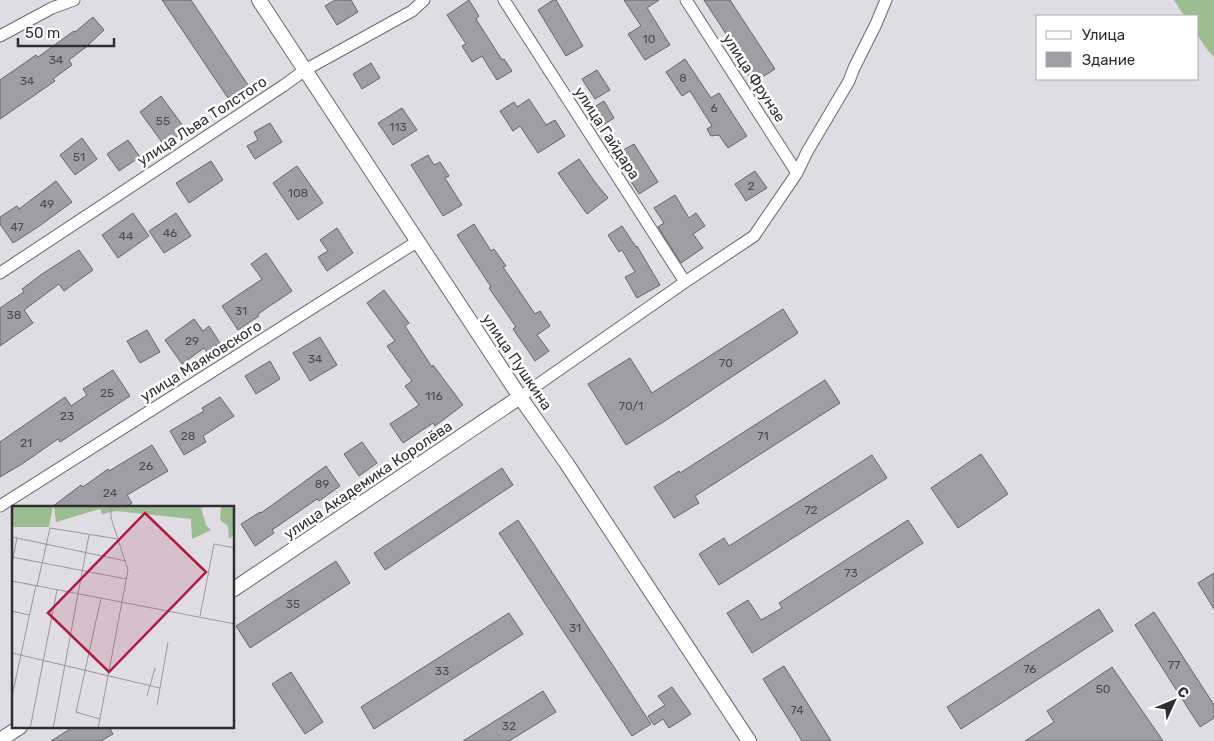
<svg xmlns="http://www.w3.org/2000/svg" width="1214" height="741" viewBox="0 0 1214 741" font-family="Rubik,sans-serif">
  <rect width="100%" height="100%" fill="#e0dce4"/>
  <path fill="#9cbd91" d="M1174,0H1214V57L1206,48L1198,36V16H1184Z"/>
  <path fill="#a19da5" stroke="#67636a" d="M162,0H191L248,85L228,98Z
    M335,0H351L358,12L337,25L325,6Z
    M469,0L479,16L476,19L502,60L504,59L512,71L497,80L482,56L472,62L462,46L466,44L447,15Z
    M553,0H556L583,46L566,56L538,10Z
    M624,0H659L647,8L670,45L645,60L628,34L641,26Z
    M704,0H730L775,69L753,83L740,62L743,60Z
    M93,17L104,30L86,47L69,60L72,65L53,79L55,81L0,119V80L36,55L38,57L74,31L75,32Z
    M685,59L711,98L719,93L747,136L728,148L719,135L711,136L707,129L712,126L690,91L682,96L666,72Z
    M371,63L380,78L362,89L353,74Z
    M597,70L610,90L595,99L582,79Z
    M161,96L186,130L164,145L140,112Z
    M529,99L546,125L555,120L565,136L538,153L520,126L513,131L500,111L514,102L517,107Z
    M604,101L614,118L597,129L586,112Z
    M402,108L417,130L393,145L378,123Z
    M270,123L282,142L255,159L247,146L258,140L254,132Z
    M82,138L97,159L75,175L60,155Z
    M128,140L140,157L119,171L107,154Z
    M634,144L658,182L639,194L627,175L628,174L616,154Z
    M428,155L434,165L440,162L449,176L445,178L462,205L443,216L411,165Z
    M579,159L595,182L608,198L587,214L558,173Z
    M211,161L223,180L189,203L176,183Z
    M297,166L323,203L298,220L273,183Z
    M755,171L767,188L746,201L735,184Z
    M56,181L72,202L38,227L13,243L0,224V217L17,206L19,209Z
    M675,195L689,218L696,213L705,226L693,234L703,248L681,263L658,227L664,223L654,208Z
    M133,213L149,236L118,258L102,235Z
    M176,213L191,236L164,253L149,231Z
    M474,224L491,251L494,249L506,266L503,267L535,314L540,311L550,326L537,335L549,351L535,361L513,329L516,327L489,288L491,287L457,235Z
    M622,226L636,247L637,246L660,285L637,298L625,277L635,272L622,250L619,252L608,235Z
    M337,228L353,253L327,271L318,257L328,251L320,240Z
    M79,250L93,270L64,291L59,284L24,310L33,323L0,346V308L24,292L22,289L42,274Z
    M266,253L292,291L258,314L259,316L238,330L222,306L262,279L251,264Z
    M384,290L409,323L405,326L432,367L433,365L463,405L435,426L433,423L403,443L390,424L419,405L405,386L412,381L387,346L395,341L367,303Z
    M783,309L798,333L668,419L626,445L588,384L630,358L652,393Z
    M194,319L203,331L209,326L220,343L207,352L204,348L182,364L165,340Z
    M147,330L160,352L140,363L127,341Z
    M320,337L337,365L310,381L293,353Z
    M270,361L280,379L256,394L245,376Z
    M113,370L130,396L60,442L58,439L22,464L0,477V442L65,397L71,406L87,395L83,389Z
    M825,380L840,403L695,496L699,503L674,518L654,487L679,471L680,473Z
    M220,397L234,416L203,436L206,442L184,455L170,431L204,411L202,408Z
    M362,442L377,463L359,476L344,454Z
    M152,445L168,471L127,495L132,503L126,507H52L81,485L83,487L108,469L109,471Z
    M981,454L1008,494L958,528L931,488Z
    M872,455L887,478L719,585L699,554L724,538L729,546Z
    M326,466L340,486L319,501L317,499L272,530L274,533L255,546L241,524L260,512L261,513Z
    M502,468L513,485L385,570L374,553Z
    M518,520L651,724L632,736L499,533Z
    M908,520L923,543L752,653L727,613L748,600L761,620L782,608L779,603Z
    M336,561L350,583L250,648L236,626Z
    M1214,573V609L1198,583Z
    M1099,609L1113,631L961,729L947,707Z
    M1154,612L1214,705V718L1200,727L1135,625Z
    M509,613L523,634L374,729L361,707Z
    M784,666L831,741H802L763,679Z
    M1112,667L1163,741H1025L1054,722L1047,711Z
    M291,672L323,722L305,734L272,684Z
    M672,687L691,714L669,728L663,719L654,725L648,716L665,705L658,696Z
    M543,691L556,712L509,741H463Z
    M73,727H109L113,734L101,741H51Z"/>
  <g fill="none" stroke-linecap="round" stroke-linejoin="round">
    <g stroke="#6b686f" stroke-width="13">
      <path id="minor" d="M504,0L685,282
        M686,0L797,173
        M0,36L52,8L74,0
        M0,273L283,86L305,70L412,11L424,0
        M520,397L685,282L754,236L797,173L807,152L849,81L854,68L876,24L886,0
        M0,506L418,241"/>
    </g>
    <g stroke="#6b686f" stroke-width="16">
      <path id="tertiary" d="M259,0L520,397L567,464L749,741
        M234,589L520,397
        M0,740L20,727"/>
    </g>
    <use href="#minor" stroke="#fff" stroke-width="11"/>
    <use href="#tertiary" stroke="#fff" stroke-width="14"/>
  </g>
  <g text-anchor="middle" stroke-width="5" stroke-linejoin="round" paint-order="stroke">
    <g font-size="12" fill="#4c4a4e">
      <text x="649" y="43">10</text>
      <text x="56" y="64">34</text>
      <text x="683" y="82">8</text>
      <text x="27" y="85">34</text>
      <text x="714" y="112">6</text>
      <text x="163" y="125">55</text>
      <text x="398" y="131">113</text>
      <text x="79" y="161">51</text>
      <text x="751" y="190">2</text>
      <text x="298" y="197">108</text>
      <text x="47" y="208">49</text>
      <text x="17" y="231">47</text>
      <text x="170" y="237">46</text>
      <text x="126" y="240">44</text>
      <text x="241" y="315">31</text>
      <text x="14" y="319">38</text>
      <text x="192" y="345">29</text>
      <text x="315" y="363">34</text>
      <text x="726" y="367">70</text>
      <text x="107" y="397">25</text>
      <text x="434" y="400">116</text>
      <text x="631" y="410">70/1</text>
      <text x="67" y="420">23</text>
      <text x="188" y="440">28</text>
      <text x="763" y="440">71</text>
      <text x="26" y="447">21</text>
      <text x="146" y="470">26</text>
      <text x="322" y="488">89</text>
      <text x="110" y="497">24</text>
      <text x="811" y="514">72</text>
      <text x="851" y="577">73</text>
      <text x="293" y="608">35</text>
      <text x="575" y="632">31</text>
      <text x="1174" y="669">77</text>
      <text x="1030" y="673">76</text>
      <text x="442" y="675">33</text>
      <text x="1103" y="693">50</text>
      <text x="797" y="714">74</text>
      <text x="509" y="730">32</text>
    </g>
    <g font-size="15" fill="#2f2e31" stroke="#fff">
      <text transform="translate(754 78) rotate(57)" y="5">улица Фрунзе</text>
      <text transform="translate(202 121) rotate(-33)" y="5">улица Льва Толстого</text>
      <text transform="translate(607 133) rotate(57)" y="5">улица Гайдара</text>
      <text transform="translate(201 361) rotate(-32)" y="5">улица Маяковского</text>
      <text transform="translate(517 362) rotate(56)" y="5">улица Пушкина</text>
      <text transform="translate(368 480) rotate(-34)" y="5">улица Академика Королёва</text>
    </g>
  </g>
  <g transform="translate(12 506)">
    <rect width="222" height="222" fill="#e0dce4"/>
    <path d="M0,0H41L37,21H0ZM42,0H199L189,2L194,19L199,24L180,33L179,13L104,5L90,8L88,3L44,16ZM209,0H222V28L217,33L216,20L208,14Z" fill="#9cbd91"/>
    <path fill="none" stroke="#99969c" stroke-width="1" d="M0,31L114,55M0,51L114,73M0,57L5,32M0,75L223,118M25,80L38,22L106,33M0,105L17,109M188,110L202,38L223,42M0,147L148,182M0,190L24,79M135,190L143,162M145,199L156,136M88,213L64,206L89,92M18,223L45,84M41,223L77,29M86,223L116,64L99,12V0"/>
    <path fill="#ae1b42" fill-opacity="0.15" stroke="#ae1b42" stroke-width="2.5" d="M133,7L194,66L97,166L36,107Z"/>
    <rect width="222" height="222" fill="none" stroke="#2f2e31" stroke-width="2.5"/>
  </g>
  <rect x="1036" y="15" width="162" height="65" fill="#ffffff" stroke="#acabad"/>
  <rect x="1046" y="31" width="25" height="8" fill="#ffffff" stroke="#acabad"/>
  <text x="1082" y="40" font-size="15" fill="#2f2e31">Улица</text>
  <rect x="1046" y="52" width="25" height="15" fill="#a19da5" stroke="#acabad"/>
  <text x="1082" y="65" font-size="15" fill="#2f2e31">Здание</text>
  <g transform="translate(1174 701) rotate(46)" stroke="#ffffff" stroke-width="4" paint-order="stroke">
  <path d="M0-4L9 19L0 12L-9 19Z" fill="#2f2e31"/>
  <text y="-8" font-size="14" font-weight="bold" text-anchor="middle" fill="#2f2e31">С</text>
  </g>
  <path d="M18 38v8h96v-8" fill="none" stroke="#2f2e31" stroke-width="2.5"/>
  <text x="25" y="38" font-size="15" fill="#2f2e31" stroke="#ffffff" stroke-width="4" paint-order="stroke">50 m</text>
</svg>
